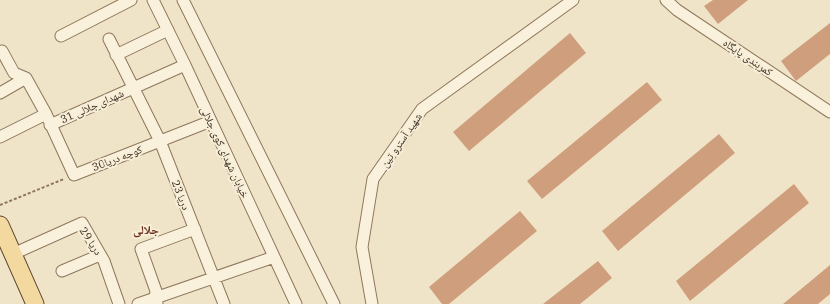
<svg xmlns="http://www.w3.org/2000/svg" width="830" height="304" viewBox="0 0 830 304" font-family="'IBM Plex Serif','Noto Naskh Arabic',serif">
  <rect width="100%" height="100%" fill="#f0e4c8"/>
  <path fill="#cf9f7d" d="M713,0H748L718,24L704,6Z
    M830,23V54L796,81L781,61Z
    M570,33L586,53L469,151L453,132Z
    M647,82L662,100L542,199L527,181Z
    M719,134L735,153L618,251L602,231Z
    M794,184L809,203L690,301L676,281Z
    M520,211L537,231L449,304H442L429,287Z
    M598,261L612,278L580,304H543Z
    M830,265V294L818,304H783Z"/>
  <g fill="none" stroke-linecap="round" stroke-linejoin="round">
    <g stroke="#8d765c" stroke-width="13">
      <path id="minor" d="M153,0L185,65L296,304
        M183,0L334,304
        M666,0L677,10L830,112
        M61,36L131,0
        M109,39L160,141L224,304
        M2,51L14,73L26,78L46,114L74,175L211,121
        M116,55L168,30
        M0,93L26,78
        M50,125L185,65
        M0,137L46,114
        M13,254L82,223L104,261L119,304
        M62,271L100,255
        M157,303L155,298L156,291L141,249L195,229
        M138,304L274,257
        M372,304L362,247L373,179L422,109L573,0"/>
    </g>
    <g stroke="#5b4430" stroke-width="19">
      <path id="primary" d="M0,225L35,304"/>
    </g>
    <path stroke="#8d765c" stroke-width="2" stroke-dasharray="3 2" stroke-linecap="butt" d="M0,205L64,179"/>
    <use href="#minor" stroke="#faf1dc" stroke-width="11"/>
    <use href="#primary" stroke="#f3d9a0" stroke-width="17"/>
  </g>
  <g text-anchor="middle" stroke-width="4" stroke-linejoin="round" paint-order="stroke">
    <g font-size="11" fill="#3d2e20" stroke="#f7eed8">
      <text transform="translate(748 57) rotate(34)" y="4">کمربندی پایگاه</text>
      <text transform="translate(92 106) rotate(-24)" y="4">شهدای جلالی 31</text>
      <text transform="translate(401 140) rotate(-55)" y="4">شهید آسترو تین</text>
      <text transform="translate(225 152) rotate(65)" y="4">خیابان شهدای کوی جلالی</text>
      <text transform="translate(117 158) rotate(-21)" y="4">کوچه دریا30</text>
      <text transform="translate(181 195) rotate(68)" y="4">دریا 23</text>
      <text transform="translate(91 241) rotate(56)" y="4">دریا 29</text>
    </g>
    <g font-size="12" font-weight="bold" fill="#6b2e1e" stroke="#f7eed8">
      <text x="146" y="234">جلالی</text>
    </g>
  </g>
</svg>
